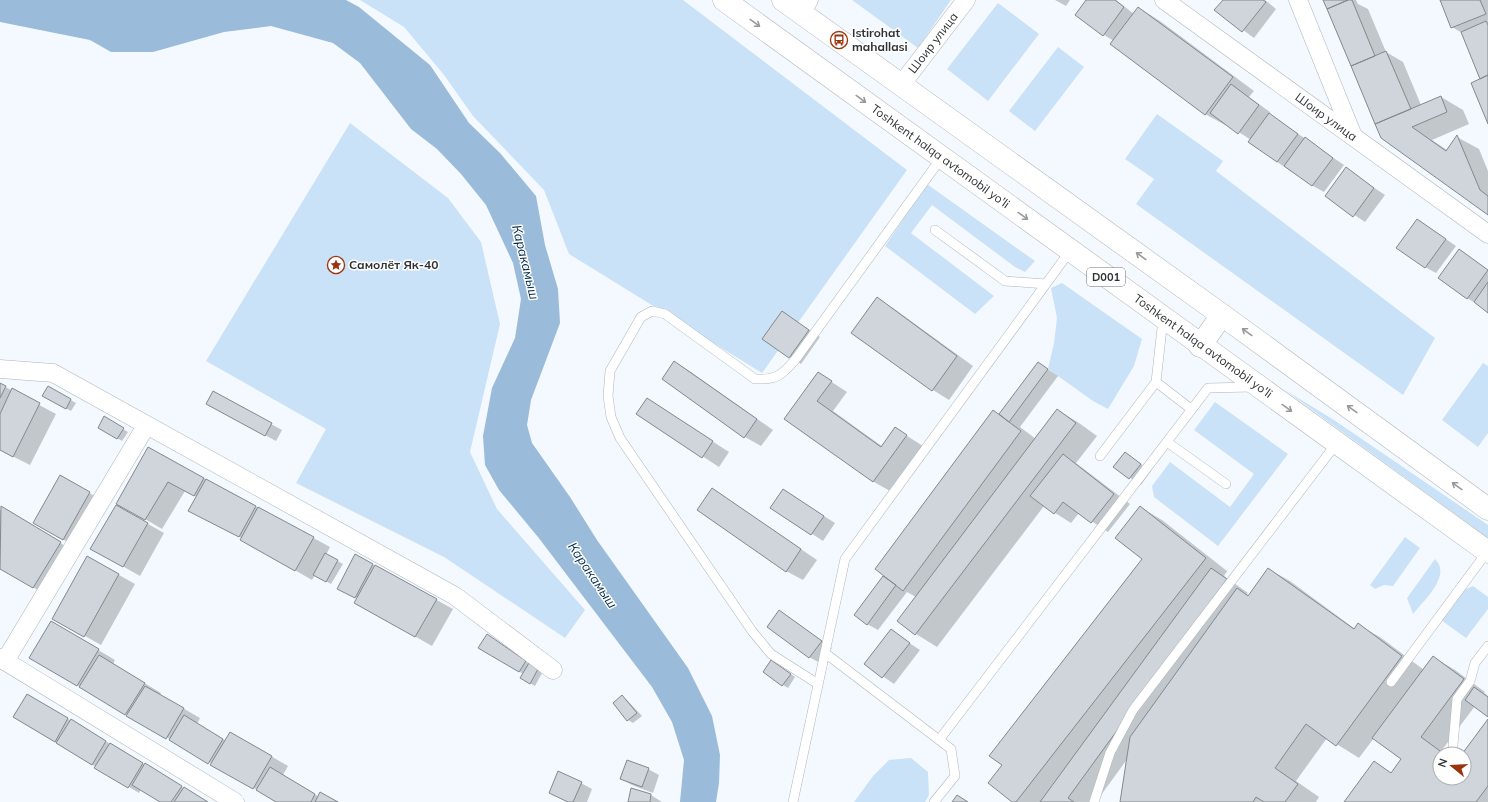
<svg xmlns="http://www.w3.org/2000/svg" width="1488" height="802" viewBox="0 0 1488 802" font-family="Mulish,sans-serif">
  <rect width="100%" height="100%" fill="#f3f9ff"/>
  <path fill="#cae2f7" d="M360,0H683L907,170L762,373L569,254L544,190L473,116L444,75L404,27Z
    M852,0H951L918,48Z
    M998,3L1039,34L988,101L947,69Z
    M1058,47L1084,67L1035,131L1009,111Z
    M1157,114L1223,161L1216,171L1435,338L1403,395L1136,204L1154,179L1125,159Z
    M350,123L448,198L481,242L500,324L470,452L497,509L585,610L565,638L444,557L296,483L326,429L206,361Z
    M927,184L1035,261L1025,272L1015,267L932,205L911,233L994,296L975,314L885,246Z
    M1062,283L1142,339L1134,366L1108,409L1093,401L1048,369L1054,343L1057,318L1051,288Z
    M1483,363L1488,366V433L1478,447L1442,420Z
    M1285,390L1334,420L1488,525V538Z
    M1215,402L1288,454L1218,546L1154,497L1152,486L1170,462L1230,507L1254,474L1194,430Z
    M1405,537L1420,548L1393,586L1384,585L1375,589L1370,585Z
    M1435,559C1452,576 1424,600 1413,614L1407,598Z
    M1473,586L1488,597V609L1466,638L1441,620L1464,590Z
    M911,758L928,772L929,795L925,802H854L873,776L889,760Z"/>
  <path fill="#9abbd9" d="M0,0H346L359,7L430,65L469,123L500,153L536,196L545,245L558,289L560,323L531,400L527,425L532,443L570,497L597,540L688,668L712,716L720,755L719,783L716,802H680L684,760L672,722L652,687L538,537L499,490L485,465L483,436L492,388L515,338L521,299L513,263L486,205L461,174L437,149L411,129L360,63L333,43L271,26L224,32L153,52H111L90,40L0,22Z"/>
  <path fill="#0003" d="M1055,0H1070L1066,6Z
    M1087,0H1116L1134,14L1139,8L1160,21L1254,91L1249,97L1270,112L1269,114L1344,165L1324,192L1313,186L1277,162L1251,140L1228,125L1227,126L1205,114L1114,41L1104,35Z
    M1224,0H1265L1276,9L1254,38L1216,10Z
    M1324,0H1356L1358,4L1368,9L1386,52L1403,62L1421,105L1441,97L1463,110L1469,124L1432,140L1447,150L1457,137L1479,149L1488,171V214L1382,138Z
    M1441,0H1488V121L1483,79L1462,33L1452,27Z
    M1346,169L1385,195L1365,222L1326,196Z
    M1418,220L1456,246L1436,273L1425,267Z
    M1460,251L1488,270V311L1467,298Z
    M877,299L893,308L973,366L949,400L933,390L853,332Z
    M782,312L820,337L801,364L763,338Z
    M675,362L691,372L773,430L761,446L745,437L663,379Z
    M1038,363L1058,376L1020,427L1036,439L1058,410L1079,423L1097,436L1076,463L1130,504L1108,532L1079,513L1071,523L1044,506L937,647L916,634V597L907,592L878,630L867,624L887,579L994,411L999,415Z
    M818,373L847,392L833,411L883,447L896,429L923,446L890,491L874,482L786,418Z
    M0,384L56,414L30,465L0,450Z
    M48,387L76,403L71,411L43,396Z
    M647,399L729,452L719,467L638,414Z
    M218,410L271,424L282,430L276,441Z
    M104,418L128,432L122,441L99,427Z
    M149,448L330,547L326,555L343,564L331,584L315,575L312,580L258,549L242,538L206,520L197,497L185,491L162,529L118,503Z
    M1125,453L1151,471L1141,485L1114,467Z
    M61,476L106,503L80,549L34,523Z
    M712,489L817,560L803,580L786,571Z
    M783,490L835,523L823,541L771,507Z
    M116,506L164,533L140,576L92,549Z
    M1140,507L1162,520L1227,571L1224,576L1248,593L1247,594L1249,596L1268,569L1290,581L1355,629L1358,625L1380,637L1424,670L1433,657L1455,670L1485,692L1484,693L1488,696V716L1475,706L1442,750L1448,754H1440V778H1464L1463,754L1488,721V802H1345L1374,763L1392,773L1402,759L1374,738L1359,758L1327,738L1296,781L1319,797L1316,802H1121L1128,758L1096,802H1013L1003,765L1143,559Z
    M2,508L77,553L50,597L0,568V511Z
    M355,555L453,609L432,646L372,612L360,599L348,593Z
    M87,557L135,584L101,645L53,618Z
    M780,611L832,648L820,663L809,657Z
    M51,622L115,660L113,664L161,693L160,695L200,718L197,724L226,741L231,733L288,766L283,775L319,797L336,802H278L31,658Z
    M891,631L920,650L894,684L865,664Z
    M498,642L542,673L535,686L521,678L523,674L480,647Z
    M777,664L795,677L788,688L783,685Z
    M27,695L82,727L207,802H162L141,789L139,793L14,717Z
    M622,697L627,700L642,716L633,723L628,720L614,704Z
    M648,769L659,775L653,793L632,785L621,779Z
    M581,783L592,789L587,802H567L550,793Z
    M651,795L662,802H629Z"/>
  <path fill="#cfd5da" stroke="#82888d" d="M1086,0H1115L1124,7L1103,36L1075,15Z
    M1223,0H1263L1266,2L1242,32L1214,10Z
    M1323,0H1348L1327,9Z
    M1348,0H1352L1375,56L1351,66L1327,9Z
    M1440,0H1480L1486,14L1451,28Z
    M1138,7L1233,77L1205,115L1110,44Z
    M1486,21L1488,25V75L1480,79L1461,32Z
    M1386,51L1411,109L1375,124L1351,66Z
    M1488,75V124L1471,83Z
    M1231,84L1259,105L1238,134L1210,113Z
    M1441,96L1447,112L1412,127L1446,151L1457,135L1480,190L1488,196V215L1381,138L1375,124Z
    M1269,113L1298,134L1277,162L1248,142Z
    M1305,137L1333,158L1312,186L1284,166Z
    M1346,167L1374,188L1353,217L1325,196Z
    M1417,219L1446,239L1425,268L1396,248Z
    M1459,249L1488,270L1467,299L1438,278Z
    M1488,282V313L1474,302Z
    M877,297L957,356L932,391L851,333Z
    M782,311L809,330L789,358L762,339Z
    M674,361L757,419L744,438L662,379Z
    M1038,362L1048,369L1009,422L999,414Z
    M818,372L832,381L817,401L881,447L895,427L907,435L873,482L784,419Z
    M0,383L6,386L0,398Z
    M48,386L71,399L66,409L42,396Z
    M12,388L40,403L13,457L0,450V414Z
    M213,391L272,423L265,436L206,404Z
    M647,398L713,441L702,458L636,414Z
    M1057,409L1076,423L915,635L897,621Z
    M993,410L1021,431L903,591L875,569Z
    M104,416L124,428L117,439L98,428Z
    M148,447L204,478L194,496L168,482L145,520L116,504Z
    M1125,452L1141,464L1129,479L1113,467Z
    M1063,454L1114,494L1091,523L1063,502L1054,514L1030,496Z
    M60,475L90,492L63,540L33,523Z
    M206,479L256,506L239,537L188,511Z
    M712,488L801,549L786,572L697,510Z
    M783,489L824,516L811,535L770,508Z
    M116,505L148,523L123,567L90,549Z
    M1,506L61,542L33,588L0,569Z
    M1140,506L1206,558L1016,802H1012L988,783L1002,765L989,756L1142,559L1115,538Z
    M258,507L314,537L295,571L240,540Z
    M325,553L338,560L326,582L313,575Z
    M355,554L373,564L355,598L337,589Z
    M87,556L119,574L84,637L52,619Z
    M375,565L437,599L415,637L354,603Z
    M1211,568L1227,579L1068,798L1074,802H1040Z
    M1268,568L1354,629L1358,623L1402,656L1336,746L1306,724L1275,768L1298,784L1285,802H1264L1256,797L1253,802H1120L1130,737L1237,588L1248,596Z
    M883,576L896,585L867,625L854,615Z
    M779,610L822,641L809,658L767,627Z
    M51,621L99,649L77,686L29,658Z
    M891,629L910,643L882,678L864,664Z
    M487,634L526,661L519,672L478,648Z
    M99,655L145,683L125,715L79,687Z
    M1433,656L1464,679L1421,737L1444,754H1440V778H1464V754H1462L1488,719V786L1476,802H1344L1374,761L1391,773L1401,759L1372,738Z
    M771,660L791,674L782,686L763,672Z
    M529,663L538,669L530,684L520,678Z
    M145,686L184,708L166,739L126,716Z
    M1474,687L1488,697V717L1465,700Z
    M27,694L68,718L55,742L13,717Z
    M622,695L637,713L627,721L613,703Z
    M184,715L223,739L208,764L169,740Z
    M71,719L106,741L92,765L56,743Z
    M230,732L272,756L253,789L210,765Z
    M110,743L143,763L128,788L94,768Z
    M627,760L649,768L642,787L620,779Z
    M145,763L182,786L171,802H160L132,785Z
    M270,767L315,794L311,802H276L256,790Z
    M558,771L582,782L573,802H568L549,793Z
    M184,787L208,802H174Z
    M631,788L651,794L650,802H628Z
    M320,792L338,802H315Z
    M957,795L968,802H952Z"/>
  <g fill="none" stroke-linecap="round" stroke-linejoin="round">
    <g stroke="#afb5ba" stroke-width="10">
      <path id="lane" d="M935,230L1005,281L1046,284
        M1163,319L1156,382L1191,409
        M1167,442L1226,484
        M1100,456L1156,382
        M825,653L951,749L955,776L934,802
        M1391,682L1487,552
        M818,684L771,654L752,631L620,438L611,417L608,396L610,371L641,317L652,311L665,314L755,379C776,380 781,376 795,360L942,157
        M939,740L1208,388L1252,387
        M1453,745L1457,699L1470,681L1475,663L1488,646
        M793,802L845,559L1070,251
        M1094,802L1110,753L1133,710L1336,444"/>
    </g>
    <g stroke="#afb5ba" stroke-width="19">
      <g id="street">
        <path id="s1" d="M1164,0L1488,234"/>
        <path d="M1298,0L1353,136"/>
        <path d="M801,13L809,0"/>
        <path id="s2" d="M901,85L966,0"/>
        <path d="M0,369L53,373L455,596L553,670"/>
        <path d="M0,658L235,802"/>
        <path d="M5,661L146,426"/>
      </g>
    </g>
    <g stroke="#afb5ba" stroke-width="23">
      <g id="highway">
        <path id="s3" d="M724,0L1488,552"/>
        <path d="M783,0L1222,315L1488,509"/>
        <path d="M1200,346L1222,315"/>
      </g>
    </g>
    <use href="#lane" stroke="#fff" stroke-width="9"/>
    <use href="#street" stroke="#fff" stroke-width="18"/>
    <use href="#highway" stroke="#fff" stroke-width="22"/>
  </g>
  <defs><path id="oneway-shaft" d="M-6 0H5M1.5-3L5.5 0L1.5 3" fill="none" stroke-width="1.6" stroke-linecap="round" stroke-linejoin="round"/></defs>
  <g stroke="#98999a">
    <use href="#oneway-shaft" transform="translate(755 23) rotate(36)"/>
    <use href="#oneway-shaft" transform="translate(861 99) rotate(36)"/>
    <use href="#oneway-shaft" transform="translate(1023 216) rotate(36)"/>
    <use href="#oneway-shaft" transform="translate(1141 256) rotate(-144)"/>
    <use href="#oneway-shaft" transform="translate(1247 332) rotate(-144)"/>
    <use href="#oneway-shaft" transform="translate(1287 408) rotate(36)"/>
    <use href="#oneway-shaft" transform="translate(1352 409) rotate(-144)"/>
    <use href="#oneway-shaft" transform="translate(1457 486) rotate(-144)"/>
  </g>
  <defs>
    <g id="bus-ring" transform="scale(0.9)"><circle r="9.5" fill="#fff" stroke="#9a340d" stroke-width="1.5"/><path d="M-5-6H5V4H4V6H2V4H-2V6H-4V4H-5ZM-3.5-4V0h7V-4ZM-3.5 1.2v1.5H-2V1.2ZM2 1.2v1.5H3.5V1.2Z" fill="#9a340d"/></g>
    <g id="sight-ring" transform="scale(0.9)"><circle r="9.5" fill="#fff" stroke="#9a340d" stroke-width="1.5"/><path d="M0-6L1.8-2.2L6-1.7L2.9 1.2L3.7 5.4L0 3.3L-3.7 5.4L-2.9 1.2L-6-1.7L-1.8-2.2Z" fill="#9a340d"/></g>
  </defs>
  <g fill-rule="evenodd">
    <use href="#bus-ring" x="839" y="40"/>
    <use href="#sight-ring" x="336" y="265"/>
  </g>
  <g text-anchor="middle" stroke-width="3" stroke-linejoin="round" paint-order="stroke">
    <rect fill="#fff" stroke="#6e7072" stroke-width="1" x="1087" y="268" width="38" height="18" rx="3"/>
    <g font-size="11" font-weight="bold" fill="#303335">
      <text x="1106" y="281">D001</text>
    </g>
    <g font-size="12" font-weight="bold" fill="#303335" stroke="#fff" text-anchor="start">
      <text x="852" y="37">Istirohat<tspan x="852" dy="14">mahallasi</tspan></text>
      <text x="349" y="269">Самолёт Як-40</text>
    </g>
    <g font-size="12" fill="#303335" stroke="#fff">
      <text dy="4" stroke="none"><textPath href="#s2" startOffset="53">Шоир улица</textPath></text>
      <text dy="4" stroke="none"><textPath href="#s1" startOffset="200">Шоир улица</textPath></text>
      <text dy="4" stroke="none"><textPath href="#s3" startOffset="267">Toshkent halqa avtomobil yo'li</textPath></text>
      <text dy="4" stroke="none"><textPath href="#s3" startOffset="591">Toshkent halqa avtomobil yo'li</textPath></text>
    </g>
    <g font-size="13" font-style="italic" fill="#022b49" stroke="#fff">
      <text transform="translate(526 262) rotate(76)" y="5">Каракамыш</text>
      <text transform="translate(593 575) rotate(56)" y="5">Каракамыш</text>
    </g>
  </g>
  <g transform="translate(1452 766) rotate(288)"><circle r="19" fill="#ffffff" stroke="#acadae"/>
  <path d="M0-3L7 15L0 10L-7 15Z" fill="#9a340d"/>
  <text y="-6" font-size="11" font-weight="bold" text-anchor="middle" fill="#303335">N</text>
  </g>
</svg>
